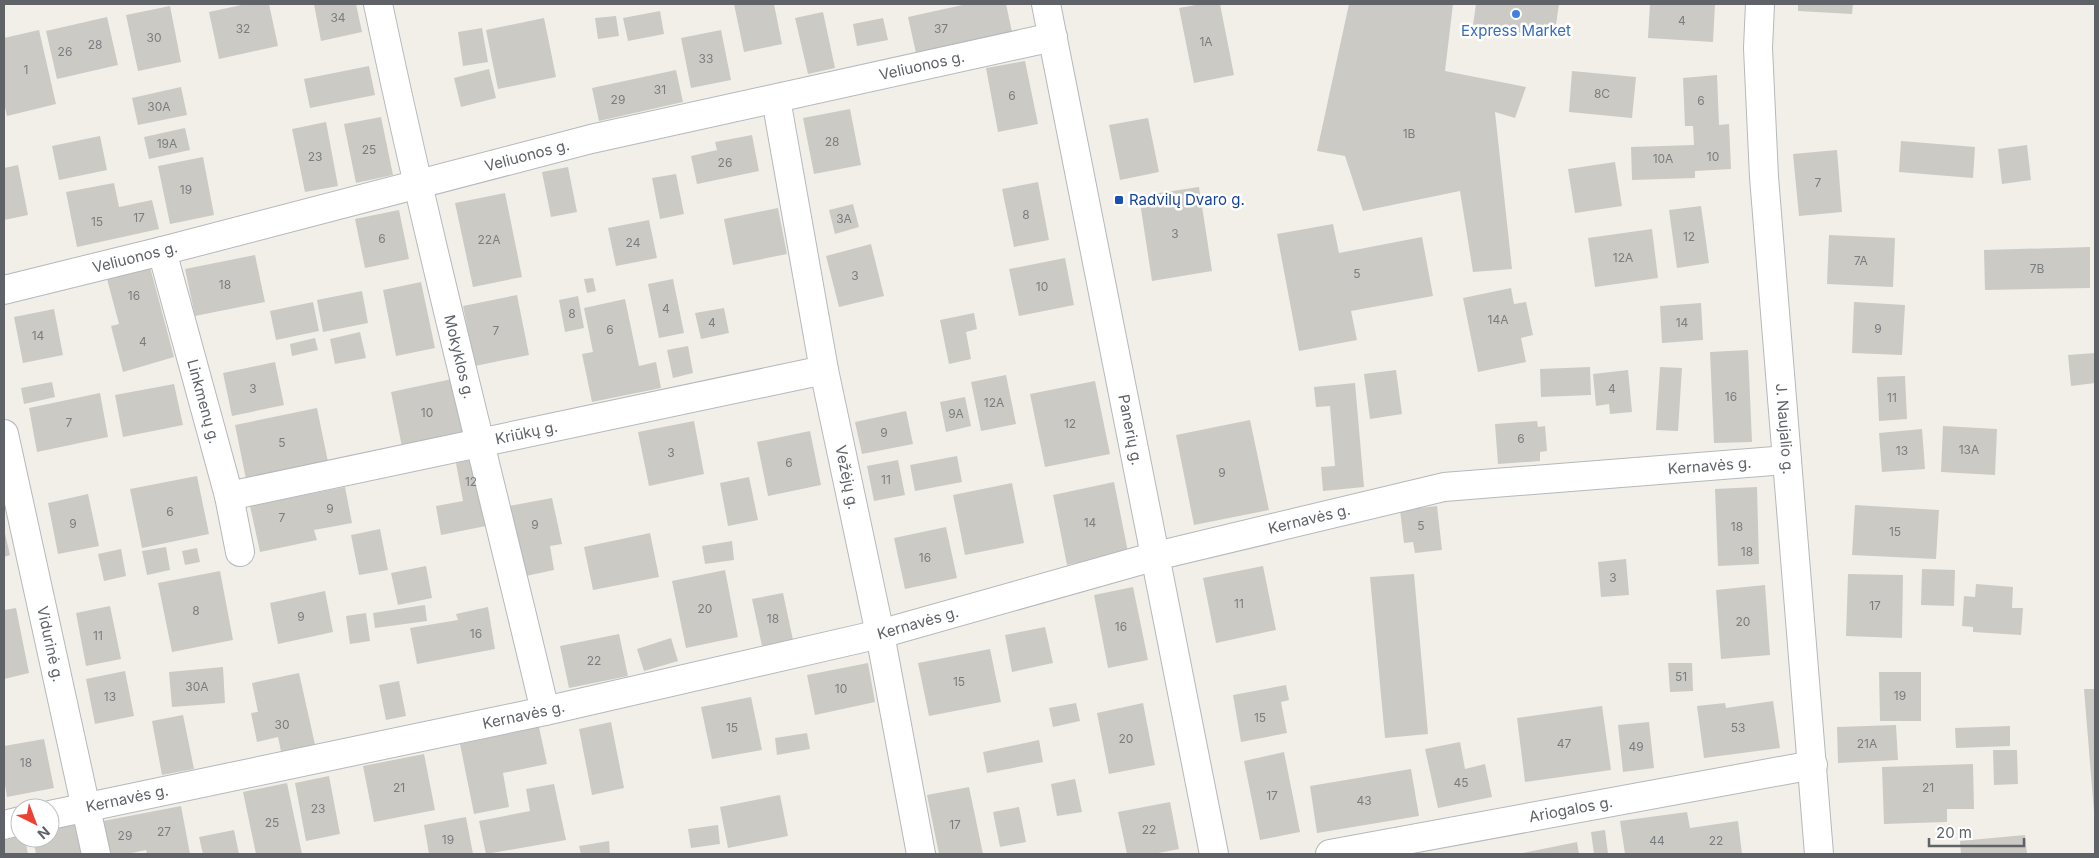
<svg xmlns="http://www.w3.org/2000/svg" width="2099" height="858" viewBox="0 0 2099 858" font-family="Inter,sans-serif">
  <rect width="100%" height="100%" fill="#f1efe8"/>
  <path fill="#cccac5" d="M246,4H269L278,46L219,59L209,12Z
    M314,4H356L362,32L321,41Z
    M734,4H774L782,44L744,52Z
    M967,4H1006L1012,32L916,53L908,17Z
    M1201,4H1220L1234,75L1194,83L1179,8Z
    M1349,4H1453L1445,71L1526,87L1515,118L1495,112L1512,269L1473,272L1460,191L1363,211L1345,156L1317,151Z
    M1476,4H1559L1554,38L1473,25Z
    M1650,4H1715L1713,42L1648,38Z
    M1798,4H1853L1852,14L1798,11Z
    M170,6L181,62L138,71L126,15Z
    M660,11L664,34L628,41L623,18Z
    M823,12L835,68L808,74L795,18Z
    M616,16L619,36L598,39L595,18Z
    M107,17L118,65L57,79L46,31Z
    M544,18L556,77L498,89L486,30Z
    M883,18L888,40L857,46L853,24Z
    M482,28L488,62L463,66L458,32Z
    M39,30L56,104L7,116L4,103V38Z
    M721,30L731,80L691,88L681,38Z
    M1025,61L1038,124L998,132L986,68Z
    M369,66L375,95L310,108L304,79Z
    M489,69L496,98L461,107L454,78Z
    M676,70L683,102L599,121L592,88Z
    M1572,71L1636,77L1632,118L1569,112Z
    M1717,75L1719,125L1729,124L1731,169L1695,171V178L1632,180L1631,147L1694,145L1693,126H1685L1683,78Z
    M181,87L187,115L138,125L132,98Z
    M850,109L861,165L814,174L803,118Z
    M381,117L393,175L356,183L344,124Z
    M1148,118L1159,172L1120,180L1109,125Z
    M326,122L338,186L305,192L292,129Z
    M185,128L190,150L149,159L144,137Z
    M752,135L759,171L697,184L691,156L717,150L715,142Z
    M100,136L107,170L59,180L52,146Z
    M1901,141L1975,147L1973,178L1899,172Z
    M2027,145L2031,180L2002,184L1998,149Z
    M1837,150L1842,212L1799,216L1793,154Z
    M203,157L214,215L170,224L158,166Z
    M1615,162L1622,206L1575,213L1568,169Z
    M18,165L28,215L4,220V168Z
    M568,167L577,212L551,217L542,172Z
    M676,174L684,214L660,219L652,178Z
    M1038,182L1049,240L1014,247L1002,189Z
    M114,183L119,207L152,200L159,229L77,247L66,192Z
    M1199,187L1212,271L1152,281L1139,196Z
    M505,193L522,277L473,287L455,203Z
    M853,204L859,227L835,234L829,210Z
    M1701,206L1709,263L1677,268L1669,210Z
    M778,208L787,254L733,265L724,219Z
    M399,210L409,259L365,268L355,219Z
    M649,220L657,258L616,266L608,228Z
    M1333,224L1339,253L1422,237L1433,296L1351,311L1357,340L1299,351L1277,234Z
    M1652,229L1658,278L1595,287L1588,238Z
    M1829,235L1895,238L1893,287L1827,284Z
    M871,244L884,296L839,307L826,256Z
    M2090,247V288L1985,290L1984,250Z
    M255,255L265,302L195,316L185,269Z
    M1065,258L1074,305L1019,316L1009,269Z
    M150,267L174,357L123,372L111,326L119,324L107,279Z
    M593,278L596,291L587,293L584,279Z
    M673,279L684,333L659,338L648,284Z
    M421,282L435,348L396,356L383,290Z
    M1511,288L1514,304L1526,302L1533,335L1521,338L1526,362L1478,372L1463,298Z
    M362,291L368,323L323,332L317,300Z
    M517,295L529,355L475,366L463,306Z
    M578,296L584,328L565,332L559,300Z
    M625,299L639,366L656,362L661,388L592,402L582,354L593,352L584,308Z
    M313,302L319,331L276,340L270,311Z
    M1854,302L1905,305L1902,355L1852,353Z
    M1701,303L1703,340L1662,343L1660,306Z
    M724,308L729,333L701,339L695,313Z
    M54,309L63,355L23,363L14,317Z
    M974,313L977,329L966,332L971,359L949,364L940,320Z
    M360,332L366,358L335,364L330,339Z
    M315,338L318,350L292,356L290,344Z
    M688,346L693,373L673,378L667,350Z
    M1748,350L1752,442L1714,443L1710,352Z
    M2095,353V383L2071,386L2068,355Z
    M275,362L284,405L232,416L223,373Z
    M1590,367L1591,395L1541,397L1540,369Z
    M1660,367L1682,368L1678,431L1656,430Z
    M1396,370L1402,414L1370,419L1364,374Z
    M1628,370L1632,412L1610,414L1609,404L1596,406L1593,374Z
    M1006,375L1016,424L981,431L971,382Z
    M1905,376L1907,419L1879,421L1877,377Z
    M452,379L463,435L402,447L391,392Z
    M1095,381L1110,454L1045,467L1030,394Z
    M52,382L55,397L24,404L21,388Z
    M1355,383L1364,487L1323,491L1321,467L1335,466L1330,406L1316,407L1314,387Z
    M174,384L183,425L123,437L115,395Z
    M100,393L108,437L37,452L29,408Z
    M965,397L971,426L946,432L940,402Z
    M317,408L328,462L246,479L235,425Z
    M906,411L913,444L862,454L855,422Z
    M1250,420L1269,510L1194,525L1176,435Z
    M694,421L704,474L649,486L638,432Z
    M1537,421L1538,427L1545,426L1547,451L1540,452V461L1498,464L1495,424Z
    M1943,426L1997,429L1995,475L1941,472Z
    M1922,429L1925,469L1882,472L1879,433Z
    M810,431L821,485L768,496L757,442Z
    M957,456L962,482L915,491L910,465Z
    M478,458L491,525L441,535L436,506L463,501L456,463Z
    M898,460L905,495L874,501L867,466Z
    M197,476L209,534L142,548L130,489Z
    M749,477L758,520L728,526L720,483Z
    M1114,482L1128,552L1067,565L1053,495Z
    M1012,483L1024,543L965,555L953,495Z
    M345,487L352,523L314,530L317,540L260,552L250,506Z
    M1757,487L1759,564L1718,566L1715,489Z
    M88,494L99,546L58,554L48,503Z
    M552,498L562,544L550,546L554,570L526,576L521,552H518L509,506Z
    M1855,505L1939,510L1936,559L1852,555Z
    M1437,506L1442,550L1415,553L1413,542L1404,543L1400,510Z
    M946,527L957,578L905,589L894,538Z
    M4,529L10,555L4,557Z
    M380,529L388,570L359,575L351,535Z
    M650,533L659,577L593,590L584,547Z
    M732,541L734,560L705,564L702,546Z
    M166,547L170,570L147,575L142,551Z
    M197,548L200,562L185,565L182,551Z
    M121,549L126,576L104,581L98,554Z
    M1626,559L1629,595L1601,597L1598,562Z
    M426,566L432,598L398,605L391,573Z
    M1263,566L1276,630L1216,643L1203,578Z
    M1922,569L1955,570L1954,606L1921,605Z
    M725,570L738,637L686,648L672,581Z
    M220,571L233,640L172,652L158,583Z
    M1414,574L1428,734L1385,738L1370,577Z
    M1848,574L1903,575L1902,638L1846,636Z
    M1976,584L2013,587L2012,608H2023L2021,635L1973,632V627L1962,626L1964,596L1975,597Z
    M1765,585L1770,655L1721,659L1716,590Z
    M1133,587L1148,660L1108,668L1094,595Z
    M325,591L333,632L278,644L270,603Z
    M783,593L793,640L762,646L752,599Z
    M425,605L427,621L375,628L373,613Z
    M110,606L121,659L86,666L76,613Z
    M488,607L495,649L417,664L410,628L458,620L456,614Z
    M16,608L29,673L4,679V610Z
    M366,613L370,641L350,644L346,616Z
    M1045,627L1053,663L1012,672L1005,635Z
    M619,634L628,676L569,688L560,646Z
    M671,638L678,661L644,671L637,649Z
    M990,649L1001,702L929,716L918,663Z
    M868,663L875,702L815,715L807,675Z
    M1668,663H1692L1693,691L1670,692Z
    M223,667L225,703L172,707L169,672Z
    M125,671L134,716L95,724L86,679Z
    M1879,672H1921V721H1880Z
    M299,673L316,749L282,756L278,737L257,742L251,713L258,712L252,683Z
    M399,681L406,716L386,720L379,685Z
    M1286,685L1289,700L1281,702L1287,733L1241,742L1233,695Z
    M2084,689H2095V812H2094Z
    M751,697L762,750L712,759L701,707Z
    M1773,701L1780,748L1704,758L1697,706L1725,703L1726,708Z
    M1076,703L1080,721L1053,727L1049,708Z
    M1143,703L1155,765L1109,774L1097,713Z
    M1602,706L1611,770L1525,782L1517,718Z
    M183,715L194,769L162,775L152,721Z
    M611,722L624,788L592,795L579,729Z
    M1649,722L1654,768L1623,772L1618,725Z
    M1896,725L1898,760L1838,763L1837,727Z
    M2010,726V746L1956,748L1955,728Z
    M539,727L547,764L503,773L509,807L474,814L460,744Z
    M807,733L810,749L777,755L775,738Z
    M44,739L54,788L7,797L4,779V746Z
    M1039,740L1043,762L987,773L983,752Z
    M1460,742L1465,769L1485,764L1492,797L1438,808L1425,749Z
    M1993,750H2017L2018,784L1994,785Z
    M1284,752L1300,832L1260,840L1244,761Z
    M424,754L435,810L374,822L363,766Z
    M1973,764L1974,809H1947V822L1884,824L1882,767Z
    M1411,769L1419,816L1317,833L1310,786Z
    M329,776L340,834L306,841L295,783Z
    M1075,779L1082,812L1057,816L1051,784Z
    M287,783L302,854H256L243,792Z
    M554,784L566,840L486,854L479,821L530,811L526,789Z
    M969,787L983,854H939L927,795Z
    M780,795L788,836L728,848L720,807Z
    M1170,802L1179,849L1153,854H1127L1118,812Z
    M181,806L190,854H147L146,850L127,854H109L103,821Z
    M1019,807L1026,842L1000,847L993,812Z
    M1687,812L1690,828L1738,821L1742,854H1625L1620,821Z
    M466,817L473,854H429L424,825Z
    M77,821L84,854H36L33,838H50V827Z
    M718,825L720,844L691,848L688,829Z
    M234,830L239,854H203L199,837Z
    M1605,830L1608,854H1594L1591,832Z
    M20,832V838H25L28,854H4V836Z
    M2025,835L2027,854H1961L1960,841Z
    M609,841L610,854H581L579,846Z
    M1577,842L1579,854H1523V853Z"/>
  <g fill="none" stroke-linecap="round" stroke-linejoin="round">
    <g stroke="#b5b8bc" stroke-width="30">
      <g id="minor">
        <path id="s1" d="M378,4C428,241 489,475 545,711"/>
        <path id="s2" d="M1046,4L1214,854"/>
        <path id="s3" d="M1760,4L1758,48L1764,177L1819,854"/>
        <path id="s4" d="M776,99L824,370L880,634L921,854"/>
        <path id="s5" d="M162,251L229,496L240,552"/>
        <path id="s6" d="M4,290L162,251L591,139L1053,37"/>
        <path id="s7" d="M4,434L96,854"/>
        <path id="s8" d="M229,496L824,370"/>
        <path id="s9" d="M50,815L545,711L880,634L1156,556L1444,487L1787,460"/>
        <path d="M4,825L20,821"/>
        <path id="s10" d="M1330,854L1813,765"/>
      </g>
    </g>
    <use href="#minor" stroke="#fff" stroke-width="28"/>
  </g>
  <circle fill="#3f7fe0" stroke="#fff" stroke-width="2" cx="1516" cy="14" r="5"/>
  <rect fill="#1a4fb4" stroke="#fff" stroke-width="2" x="1114" y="195" width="10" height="10" rx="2.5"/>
  <g text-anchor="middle" stroke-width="5" stroke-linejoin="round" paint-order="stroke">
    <g font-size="12" fill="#7a7d7f">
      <text x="338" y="22">34</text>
      <text x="1682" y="25">4</text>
      <text x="243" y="33">32</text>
      <text x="941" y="33">37</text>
      <text x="154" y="42">30</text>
      <text x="1206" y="46">1A</text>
      <text x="95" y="49">28</text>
      <text x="65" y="56">26</text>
      <text x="706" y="63">33</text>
      <text x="26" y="74">1</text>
      <text x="660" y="94">31</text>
      <text x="1602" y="98">8C</text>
      <text x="1012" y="100">6</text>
      <text x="618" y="104">29</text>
      <text x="1701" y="105">6</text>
      <text x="159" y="111">30A</text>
      <text x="1409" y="138">1B</text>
      <text x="832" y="146">28</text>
      <text x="167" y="148">19A</text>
      <text x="369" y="154">25</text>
      <text x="315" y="161">23</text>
      <text x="1713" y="161">10</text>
      <text x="1663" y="163">10A</text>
      <text x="725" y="167">26</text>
      <text x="1818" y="187">7</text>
      <text x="186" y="194">19</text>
      <text x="1026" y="219">8</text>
      <text x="139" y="222">17</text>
      <text x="844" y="223">3A</text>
      <text x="97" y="226">15</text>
      <text x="1175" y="238">3</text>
      <text x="1689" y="241">12</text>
      <text x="382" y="243">6</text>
      <text x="489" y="244">22A</text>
      <text x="633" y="247">24</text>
      <text x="1623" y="262">12A</text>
      <text x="1861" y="265">7A</text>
      <text x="2037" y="273">7B</text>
      <text x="1357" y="278">5</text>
      <text x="855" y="280">3</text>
      <text x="225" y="289">18</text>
      <text x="1042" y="291">10</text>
      <text x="134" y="300">16</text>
      <text x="666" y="313">4</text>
      <text x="572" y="318">8</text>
      <text x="1498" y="324">14A</text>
      <text x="712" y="327">4</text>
      <text x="1682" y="327">14</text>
      <text x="1878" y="333">9</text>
      <text x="610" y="334">6</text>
      <text x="496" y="335">7</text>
      <text x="38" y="340">14</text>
      <text x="143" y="346">4</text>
      <text x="253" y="393">3</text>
      <text x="1612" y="393">4</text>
      <text x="1731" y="401">16</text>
      <text x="1892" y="402">11</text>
      <text x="994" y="407">12A</text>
      <text x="427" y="417">10</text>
      <text x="956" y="418">9A</text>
      <text x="69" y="427">7</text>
      <text x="1070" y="428">12</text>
      <text x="884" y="437">9</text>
      <text x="1521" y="443">6</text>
      <text x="282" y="447">5</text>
      <text x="1969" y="454">13A</text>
      <text x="1902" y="455">13</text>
      <text x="671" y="457">3</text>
      <text x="789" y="467">6</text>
      <text x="1222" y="477">9</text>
      <text x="886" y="484">11</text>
      <text x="471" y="486">12</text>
      <text x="330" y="513">9</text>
      <text x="170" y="516">6</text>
      <text x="282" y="522">7</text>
      <text x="1090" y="527">14</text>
      <text x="73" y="528">9</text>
      <text x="535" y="529">9</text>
      <text x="1421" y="530">5</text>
      <text x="1737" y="531">18</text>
      <text x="1895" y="536">15</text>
      <text x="1747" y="556">18</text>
      <text x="925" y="562">16</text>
      <text x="1613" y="582">3</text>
      <text x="1239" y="608">11</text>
      <text x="1875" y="610">17</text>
      <text x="705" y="613">20</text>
      <text x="196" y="615">8</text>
      <text x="301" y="621">9</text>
      <text x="773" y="623">18</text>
      <text x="1743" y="626">20</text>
      <text x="1121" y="631">16</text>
      <text x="476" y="638">16</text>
      <text x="98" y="640">11</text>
      <text x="594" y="665">22</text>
      <text x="1681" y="681">51</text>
      <text x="959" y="686">15</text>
      <text x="197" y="691">30A</text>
      <text x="841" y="693">10</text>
      <text x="1900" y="700">19</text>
      <text x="110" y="701">13</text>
      <text x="1260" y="722">15</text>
      <text x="282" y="729">30</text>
      <text x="732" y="732">15</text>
      <text x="1738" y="732">53</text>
      <text x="1126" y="743">20</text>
      <text x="1564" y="748">47</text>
      <text x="1867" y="748">21A</text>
      <text x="1636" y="751">49</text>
      <text x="26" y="767">18</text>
      <text x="1461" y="787">45</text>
      <text x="399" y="792">21</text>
      <text x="1928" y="792">21</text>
      <text x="1272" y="800">17</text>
      <text x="1364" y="805">43</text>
      <text x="318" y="813">23</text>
      <text x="272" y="827">25</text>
      <text x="955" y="829">17</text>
      <text x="1149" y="834">22</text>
      <text x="164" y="836">27</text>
      <text x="125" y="840">29</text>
      <text x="448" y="844">19</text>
      <text x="1657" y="845">44</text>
      <text x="1716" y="845">22</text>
    </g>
    <g font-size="15" fill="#366cbe" stroke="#fff">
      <text x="1516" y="36">Express Market</text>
    </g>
    <g font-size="15" fill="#5f6368" stroke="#fff">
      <text dy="5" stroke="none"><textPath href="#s6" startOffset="945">Veliuonos g.</textPath></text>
      <text dy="5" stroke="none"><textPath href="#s6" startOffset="540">Veliuonos g.</textPath></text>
      <text dy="5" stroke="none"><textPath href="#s6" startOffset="135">Veliuonos g.</textPath></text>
      <text dy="5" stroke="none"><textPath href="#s1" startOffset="362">Mokyklos g.</textPath></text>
      <text dy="5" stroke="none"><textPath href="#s5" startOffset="156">Linkmenų g.</textPath></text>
      <text dy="5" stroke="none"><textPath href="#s2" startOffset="434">Panerių g.</textPath></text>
      <text dy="5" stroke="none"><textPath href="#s3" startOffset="426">J. Naujalio g.</textPath></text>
      <text dy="5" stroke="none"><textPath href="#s8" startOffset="304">Kriūkų g.</textPath></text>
      <text dy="5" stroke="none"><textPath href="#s9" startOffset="1699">Kernavės g.</textPath></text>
      <text dy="5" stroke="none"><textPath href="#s4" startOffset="385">Vežėjų g.</textPath></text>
      <text dy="5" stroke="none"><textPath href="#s9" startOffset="1294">Kernavės g.</textPath></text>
      <text dy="5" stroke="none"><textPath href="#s9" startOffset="889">Kernavės g.</textPath></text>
      <text dy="5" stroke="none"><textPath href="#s7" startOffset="215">Vidurinė g.</textPath></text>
      <text dy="5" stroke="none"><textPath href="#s9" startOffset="484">Kernavės g.</textPath></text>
      <text dy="5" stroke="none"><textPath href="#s9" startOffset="79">Kernavės g.</textPath></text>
      <text dy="5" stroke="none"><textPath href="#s10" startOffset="245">Ariogalos g.</textPath></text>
    </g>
    <g font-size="15" fill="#164399" stroke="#fff" text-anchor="start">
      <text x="1129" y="205">Radvilų Dvaro g.</text>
    </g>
  </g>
  <rect width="2099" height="858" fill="none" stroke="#5f6368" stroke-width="10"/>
  <g transform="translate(35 823) rotate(138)"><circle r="24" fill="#ffffff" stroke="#bfc1c3"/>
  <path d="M0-4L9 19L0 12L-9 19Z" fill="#ea4335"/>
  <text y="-8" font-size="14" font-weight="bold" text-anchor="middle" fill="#5f6368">N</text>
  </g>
  <path d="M1929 838v8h95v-8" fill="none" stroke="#5f6368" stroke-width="2.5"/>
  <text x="1936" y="838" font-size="15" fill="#5f6368" stroke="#ffffff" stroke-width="4" paint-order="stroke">20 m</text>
</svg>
